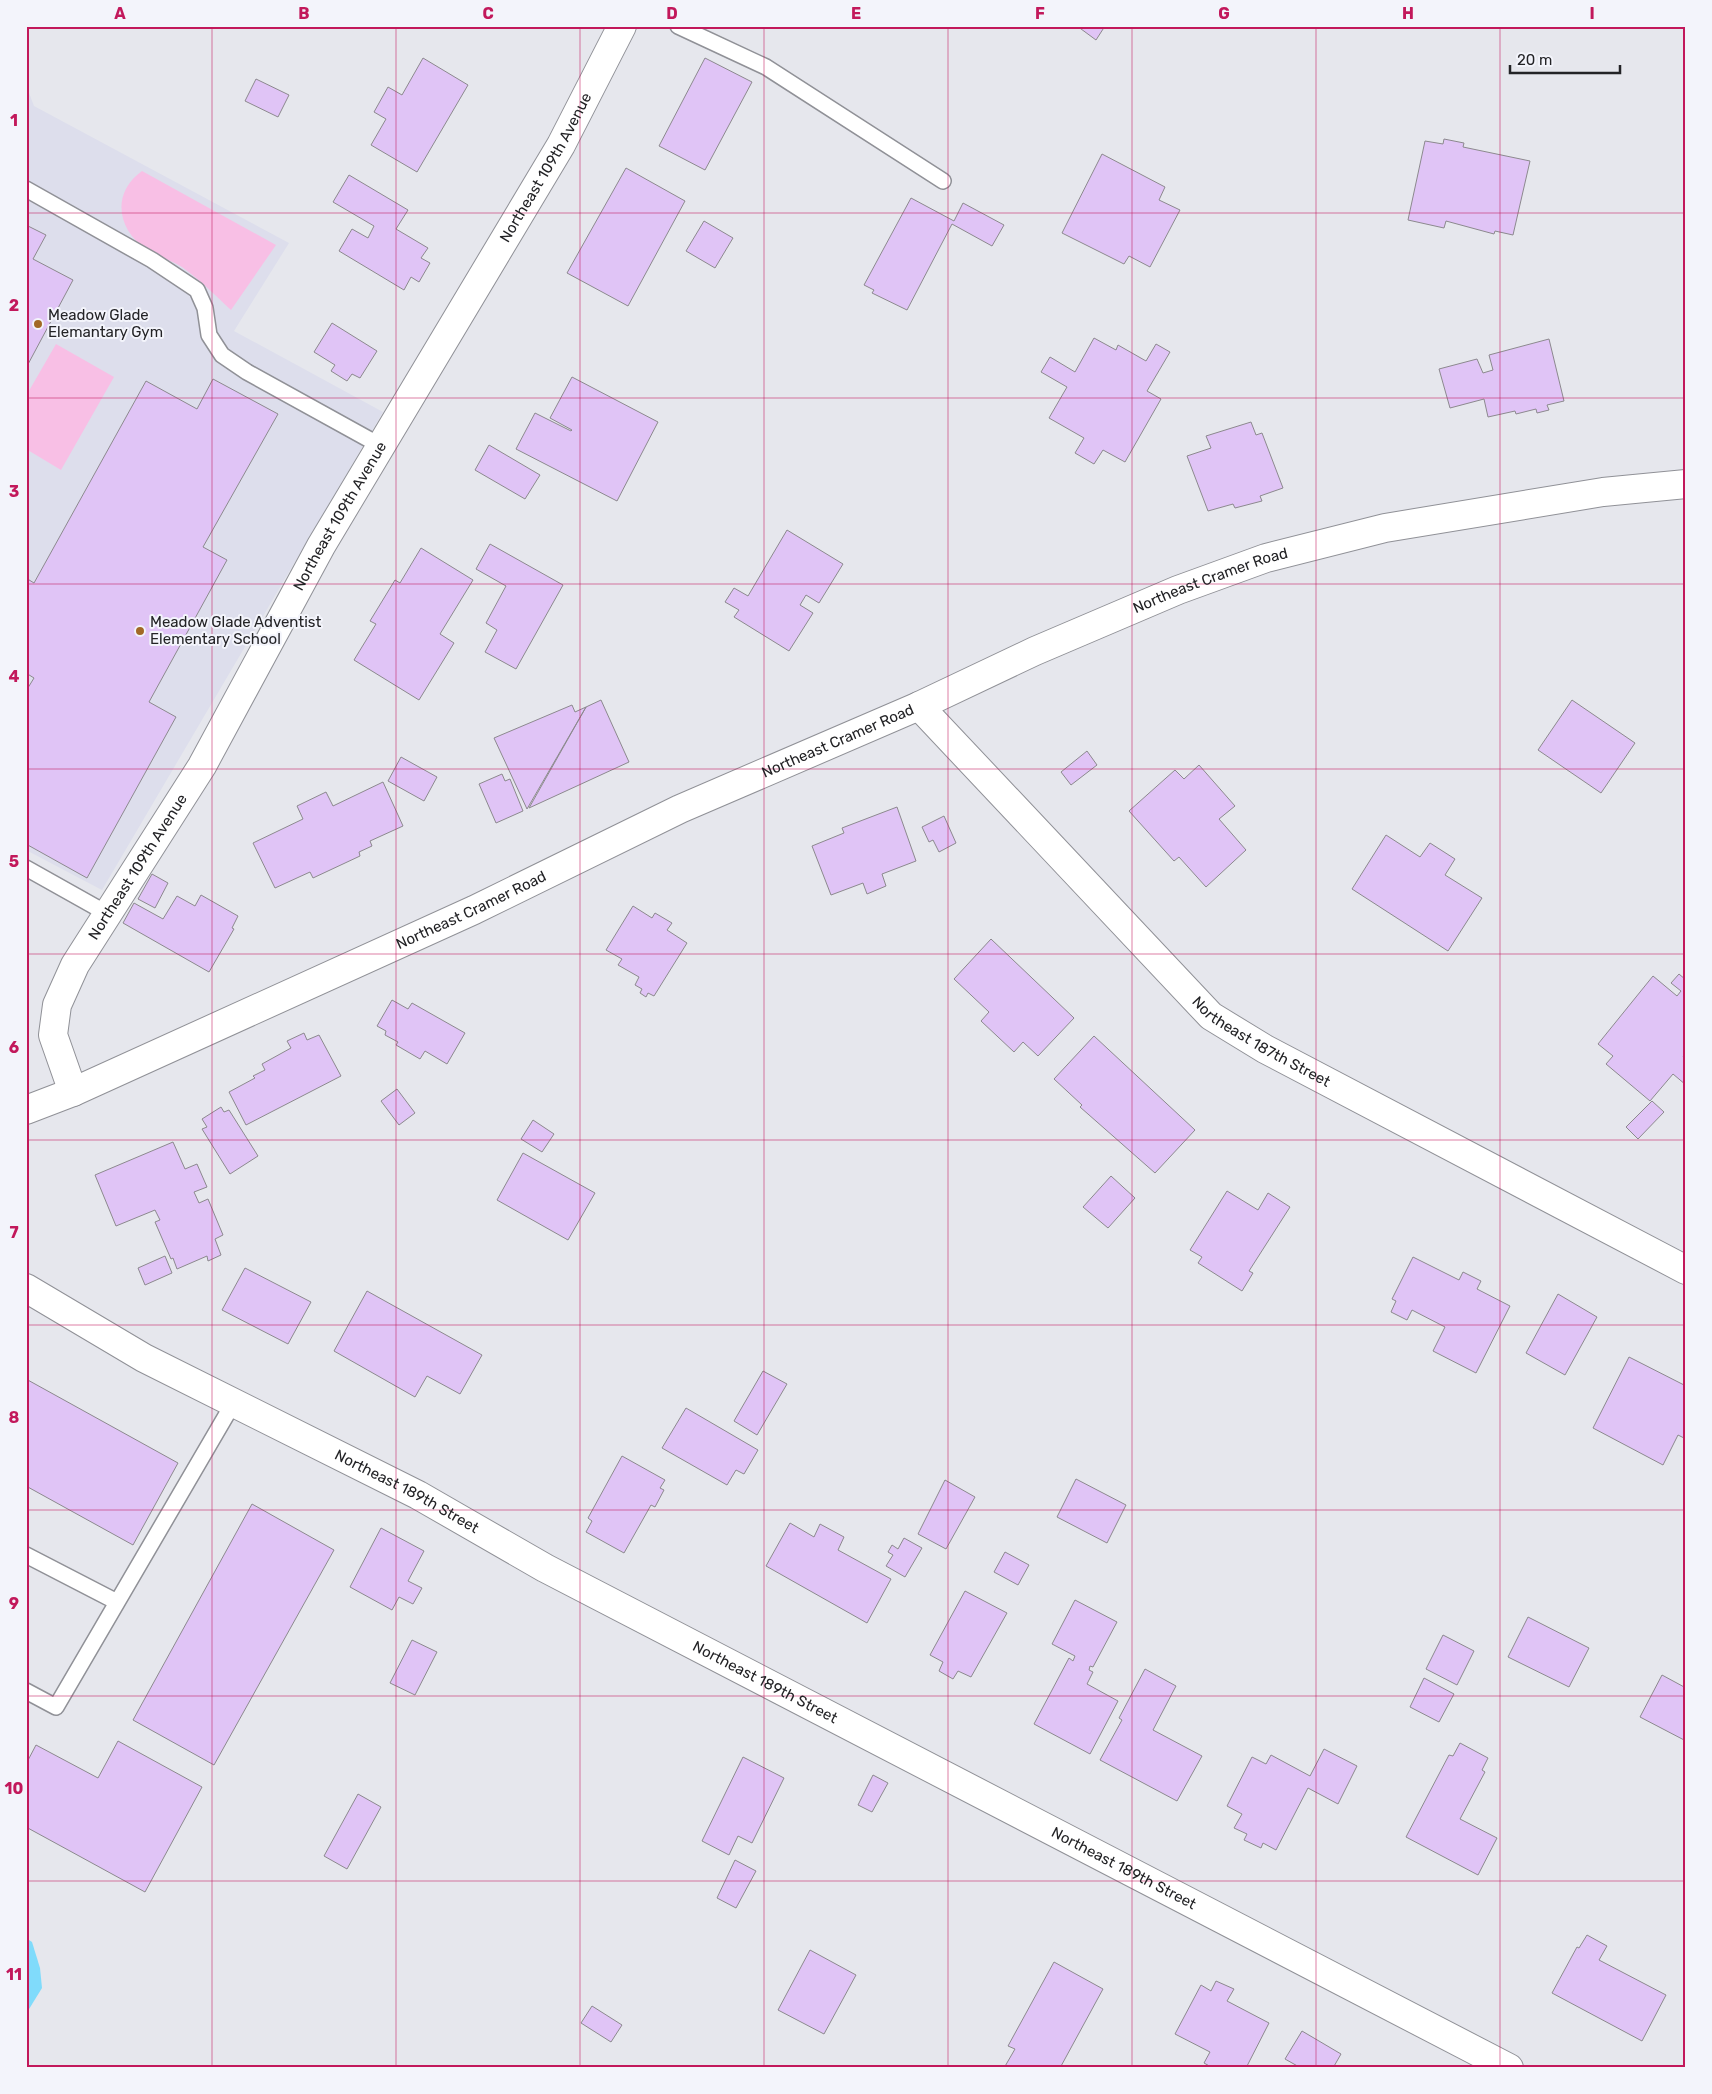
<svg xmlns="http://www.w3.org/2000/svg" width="1712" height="2094" viewBox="0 0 1712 2094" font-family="Rubik,sans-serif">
  <rect width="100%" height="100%" fill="#e6e7ed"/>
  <path fill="#dddeec" d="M26,85L34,106L289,243L234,331L383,412L102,890L26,850Z"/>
  <path fill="#f8bfe5" d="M142,171L276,245L231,310C215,295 200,280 182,267C171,260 158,257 147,250C117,230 111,193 142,171Z
    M56,344L114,377L61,470L26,449V396Z"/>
  <path fill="#80dbfb" d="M26,1938L32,1942L40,1968L42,1988L26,2014Z"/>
  <path fill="#e0c4f6" stroke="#8c898e" d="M1077,26H1105L1096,40Z
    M423,58L468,85L417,172L371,145L386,119L374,112L388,87L402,95Z
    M705,58L752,82L705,170L659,146Z
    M256,79L289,95L278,117L245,101Z
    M1444,139L1464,143L1463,147L1530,161L1513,235L1495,231L1494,234L1446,221L1444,228L1408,220L1425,141L1443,144Z
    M1102,154L1165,187L1159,200L1180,210L1150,267L1129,256L1124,264L1062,233Z
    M626,168L685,201L628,306L567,273Z
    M349,175L408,210L396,229L428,248L421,258L430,263L419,282L411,277L404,290L339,251L352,229L368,238L374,226L333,202Z
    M911,198L954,221L963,203L1004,225L992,246L952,224L907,310L872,293L874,290L864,285Z
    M704,221L733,238L715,268L686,251Z
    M26,225L46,235L33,259L73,280L26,368Z
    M332,323L377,351L360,378L352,374L347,381L331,371L335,365L314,352Z
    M1094,338L1116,350L1118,345L1146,361L1156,344L1170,352L1147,391L1161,399L1125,462L1103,450L1094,464L1075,453L1084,438L1049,418L1067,387L1041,372L1050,357L1075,372Z
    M1549,339L1564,401L1547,405L1549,410L1537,413L1536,409L1516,414L1515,411L1488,417L1484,399L1450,408L1439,369L1477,359L1483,373L1493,370L1489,355Z
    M572,377L658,422L617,501L516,449L535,413L571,431L572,430L550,418Z
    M213,379L278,414L203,547L227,560L149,702L176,717L87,878L26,844V691L34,678L26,673V578L34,583L146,381L197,409Z
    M1251,422L1256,435L1262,433L1283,488L1260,496L1262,501L1235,508L1233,504L1208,511L1187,456L1211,448L1206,436Z
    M489,445L540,475L525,499L475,470Z
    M787,530L843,564L819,603L806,595L800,605L813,613L789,651L734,617L739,610L725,602L734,588L748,596Z
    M490,544L563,585L516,669L485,652L497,630L486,623L506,586L476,569Z
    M421,548L473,580L440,634L454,643L419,700L354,660L376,624L370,621L395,580L400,583Z
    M601,700L629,762L529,808L586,707Z
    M1572,700L1635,743L1601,793L1538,750Z
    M572,705L575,712L586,707L527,809L494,738Z
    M1087,751L1097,765L1071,785L1061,772Z
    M401,757L437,777L424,801L388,781Z
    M1199,765L1235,806L1219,819L1246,850L1206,887L1179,857L1174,861L1129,811L1175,770L1184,779Z
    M502,774L505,781L510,779L523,811L496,823L479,784Z
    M383,782L403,826L370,841L372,846L359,852L360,856L313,878L310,872L275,888L253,843L303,819L297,806L326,792L333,806Z
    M897,807L916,861L882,874L886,886L867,894L863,883L831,895L812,846L844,833L842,828Z
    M944,816L956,843L939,852L933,840L929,842L922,827Z
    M1386,835L1420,857L1430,843L1455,859L1445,875L1482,898L1448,951L1352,889Z
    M152,874L168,883L155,908L138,899Z
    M201,895L238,916L232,928L234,929L209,972L123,923L134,903L163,919L177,896L195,906Z
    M633,906L652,918L655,913L672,923L667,930L687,943L654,996L648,993L646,997L640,993L642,989L635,985L639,977L618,965L622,959L606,950Z
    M991,939L1074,1018L1038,1056L1023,1042L1014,1052L981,1021L989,1012L954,979Z
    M1679,974L1686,980V1053L1683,1057L1686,1060V1085L1673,1074L1650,1101L1606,1064L1613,1056L1598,1044L1653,976L1677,996L1681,991L1671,983Z
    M392,1000L408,1009L412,1003L465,1033L447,1064L425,1051L420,1059L396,1045L398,1042L385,1035L386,1031L377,1026Z
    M304,1033L307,1040L319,1035L341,1076L246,1125L229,1092L255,1078L253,1076L265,1070L262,1064L291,1048L287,1041Z
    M1094,1036L1195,1130L1155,1173L1080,1107L1082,1105L1054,1079Z
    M397,1089L415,1113L399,1125L381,1101Z
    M1652,1101L1664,1112L1638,1139L1626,1127Z
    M221,1107L224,1112L229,1110L258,1156L230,1174L202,1129L207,1127L202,1119Z
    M533,1120L554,1134L542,1152L521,1139Z
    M173,1142L185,1169L197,1164L207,1187L194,1192L199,1203L208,1199L223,1235L215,1239L221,1255L208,1261L207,1256L177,1269L173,1258L171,1259L155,1222L160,1220L155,1210L116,1226L95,1175Z
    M523,1153L595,1193L568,1240L497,1200Z
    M1111,1176L1135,1198L1108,1228L1083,1207Z
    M1227,1191L1258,1210L1268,1193L1290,1207L1249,1271L1253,1273L1242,1291L1198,1263L1202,1257L1190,1250Z
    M165,1256L172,1273L145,1285L138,1268Z
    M1413,1257L1459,1280L1463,1272L1481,1281L1477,1289L1510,1306L1476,1373L1433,1351L1445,1327L1412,1310L1407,1320L1391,1312L1396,1301L1392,1299Z
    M245,1268L311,1302L288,1344L222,1310Z
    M367,1291L482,1355L460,1394L427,1376L415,1397L334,1351Z
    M1558,1294L1597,1317L1565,1375L1526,1353Z
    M1629,1357L1686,1386V1439L1678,1435L1663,1465L1593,1428Z
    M763,1371L787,1384L757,1435L734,1421Z
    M26,1379L178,1463L133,1545L26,1486Z
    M686,1408L758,1450L744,1474L736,1470L727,1485L662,1448Z
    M622,1456L665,1480L660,1488L664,1490L655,1507L651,1505L624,1553L586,1532L592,1521L588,1518Z
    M1076,1479L1126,1505L1107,1543L1057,1517Z
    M945,1480L975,1497L946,1549L918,1534Z
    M252,1504L334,1550L214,1765L133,1720Z
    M790,1523L814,1537L820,1524L844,1537L838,1550L891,1579L867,1623L766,1566Z
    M381,1528L424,1551L408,1581L422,1588L413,1604L399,1597L392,1610L350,1587Z
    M904,1538L922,1548L905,1577L886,1566L893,1555L888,1552L892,1545L898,1549Z
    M1005,1552L1029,1565L1018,1585L994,1572Z
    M965,1591L1007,1613L971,1677L958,1671L953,1679L939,1671L943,1662L930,1655Z
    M1075,1600L1117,1622L1093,1667L1090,1666L1089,1670L1093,1672L1087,1684L1118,1701L1090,1754L1034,1724L1069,1658L1073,1661L1075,1656L1052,1644Z
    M1528,1617L1589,1648L1569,1687L1508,1657Z
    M1443,1635L1474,1651L1457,1685L1426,1669Z
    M412,1640L437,1652L415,1695L390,1683Z
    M1145,1669L1176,1686L1153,1730L1202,1756L1177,1801L1100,1760L1122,1720L1119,1718Z
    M1662,1675L1686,1688V1741L1640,1717Z
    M1424,1678L1454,1694L1439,1722L1410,1707Z
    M118,1741L202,1787L145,1892L26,1827V1764L36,1745L98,1778Z
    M1460,1743L1488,1758L1482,1770L1485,1772L1460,1819L1497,1838L1478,1875L1406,1837L1449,1755L1453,1756Z
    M1324,1749L1357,1766L1338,1804L1308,1788L1276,1850L1263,1843L1261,1848L1244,1840L1247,1834L1234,1828L1242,1814L1227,1806L1252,1757L1266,1764L1271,1755L1310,1776Z
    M743,1757L784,1778L752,1843L738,1836L729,1855L702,1841Z
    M873,1775L888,1783L872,1812L858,1805Z
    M358,1794L381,1807L347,1869L324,1856Z
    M735,1860L756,1871L736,1908L717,1898Z
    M1587,1935L1607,1946L1599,1960L1666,1995L1642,2041L1552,1993L1577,1947L1579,1948Z
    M810,1950L856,1975L824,2034L778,2010Z
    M1054,1962L1103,1989L1060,2068H1004L1015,2049L1008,2046Z
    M1216,1981L1234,1989L1227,2001L1269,2023L1246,2068H1213L1204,2063L1210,2052L1175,2034L1201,1985L1211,1991Z
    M592,2006L622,2025L611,2042L581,2023Z
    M1302,2031L1341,2054L1333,2068H1301L1285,2059Z"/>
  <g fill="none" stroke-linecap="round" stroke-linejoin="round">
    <g stroke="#909197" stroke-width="18">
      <path id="service" d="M678,26L766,67L943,181
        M26,189L152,260L197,290L205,308L209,335L222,355L247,372L381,446
        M26,868L108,914
        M26,1555L117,1602
        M26,1691L56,1707L234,1402"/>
    </g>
    <g stroke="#909197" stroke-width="30">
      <g id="minor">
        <path id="s1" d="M919,706L1211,1016L1265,1049L1686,1270"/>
        <path id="s2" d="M73,1092L53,1035L57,1005L75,965L202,766L321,546L561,145L622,26"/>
        <path id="s3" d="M26,1288L144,1358L418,1495L545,1568L1509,2068"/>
      </g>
    </g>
    <g stroke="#909197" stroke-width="30">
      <g id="tertiary">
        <path id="s4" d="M26,1110L73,1092L474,910L680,809L919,706L1035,651L1178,590L1266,558L1385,528L1603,492L1686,484"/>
      </g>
    </g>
    <use href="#service" stroke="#fff" stroke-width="15"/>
    <use href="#minor" stroke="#fff" stroke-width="28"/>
    <use href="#tertiary" stroke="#fff" stroke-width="28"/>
  </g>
  <path fill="none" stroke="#c2185b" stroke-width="1" stroke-opacity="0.55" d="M212,26V2068M396,26V2068M580,26V2068M764,26V2068M948,26V2068M1132,26V2068M1316,26V2068M1500,26V2068M26,213H1686M26,398H1686M26,584H1686M26,769H1686M26,954H1686M26,1140H1686M26,1325H1686M26,1510H1686M26,1696H1686M26,1881H1686"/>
  <g fill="#a26926" stroke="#f3f4fb" stroke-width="2">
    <circle cx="38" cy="324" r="5"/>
    <circle cx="140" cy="631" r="5"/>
  </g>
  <g text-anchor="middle" stroke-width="4" stroke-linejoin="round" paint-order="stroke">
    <g font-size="15" fill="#232326" stroke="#f3f4fb">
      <text dy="5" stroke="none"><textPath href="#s2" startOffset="1061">Northeast 109th Avenue</textPath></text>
      <text dy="5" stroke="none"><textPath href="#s2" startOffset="656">Northeast 109th Avenue</textPath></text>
      <text dy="5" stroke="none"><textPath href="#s4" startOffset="1298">Northeast Cramer Road</textPath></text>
      <text dy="5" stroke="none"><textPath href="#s4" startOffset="892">Northeast Cramer Road</textPath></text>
      <text dy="5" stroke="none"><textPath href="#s2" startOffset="251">Northeast 109th Avenue</textPath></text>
      <text dy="5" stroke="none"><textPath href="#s4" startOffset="488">Northeast Cramer Road</textPath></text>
      <text dy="5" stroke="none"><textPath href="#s1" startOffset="482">Northeast 187th Street</textPath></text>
      <text dy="5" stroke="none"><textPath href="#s3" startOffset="432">Northeast 189th Street</textPath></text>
      <text dy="5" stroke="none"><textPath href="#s3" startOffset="838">Northeast 189th Street</textPath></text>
      <text dy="5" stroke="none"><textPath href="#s3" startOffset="1242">Northeast 189th Street</textPath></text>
    </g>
    <g font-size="15" fill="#232326" stroke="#f3f4fb" text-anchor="start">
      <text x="48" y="320">Meadow Glade<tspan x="48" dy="17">Elemantary Gym</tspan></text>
      <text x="150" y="627">Meadow Glade Adventist<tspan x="150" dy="17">Elementary School</tspan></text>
    </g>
  </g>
  <rect width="1712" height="2094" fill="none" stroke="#f3f4fb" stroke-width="55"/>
  <path d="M1510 65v8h110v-8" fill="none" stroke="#232326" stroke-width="2.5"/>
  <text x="1517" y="65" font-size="15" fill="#232326" stroke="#f3f4fb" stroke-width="4" paint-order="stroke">20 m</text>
  <rect x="28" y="28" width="1656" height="2038" fill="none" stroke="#c2185b" stroke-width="2"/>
  <g font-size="16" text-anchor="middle" font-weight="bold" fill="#c2185b">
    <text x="120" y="19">A</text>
    <text x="304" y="19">B</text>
    <text x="488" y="19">C</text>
    <text x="672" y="19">D</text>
    <text x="856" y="19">E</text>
    <text x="1040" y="19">F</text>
    <text x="1224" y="19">G</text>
    <text x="1408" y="19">H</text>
    <text x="1592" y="19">I</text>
    <text x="14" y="126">1</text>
    <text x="14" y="311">2</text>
    <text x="14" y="497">3</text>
    <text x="14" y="682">4</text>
    <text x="14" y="867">5</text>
    <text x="14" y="1053">6</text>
    <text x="14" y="1238">7</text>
    <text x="14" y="1423">8</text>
    <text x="14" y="1609">9</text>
    <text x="14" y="1794">10</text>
    <text x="14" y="1980">11</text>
  </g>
</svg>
